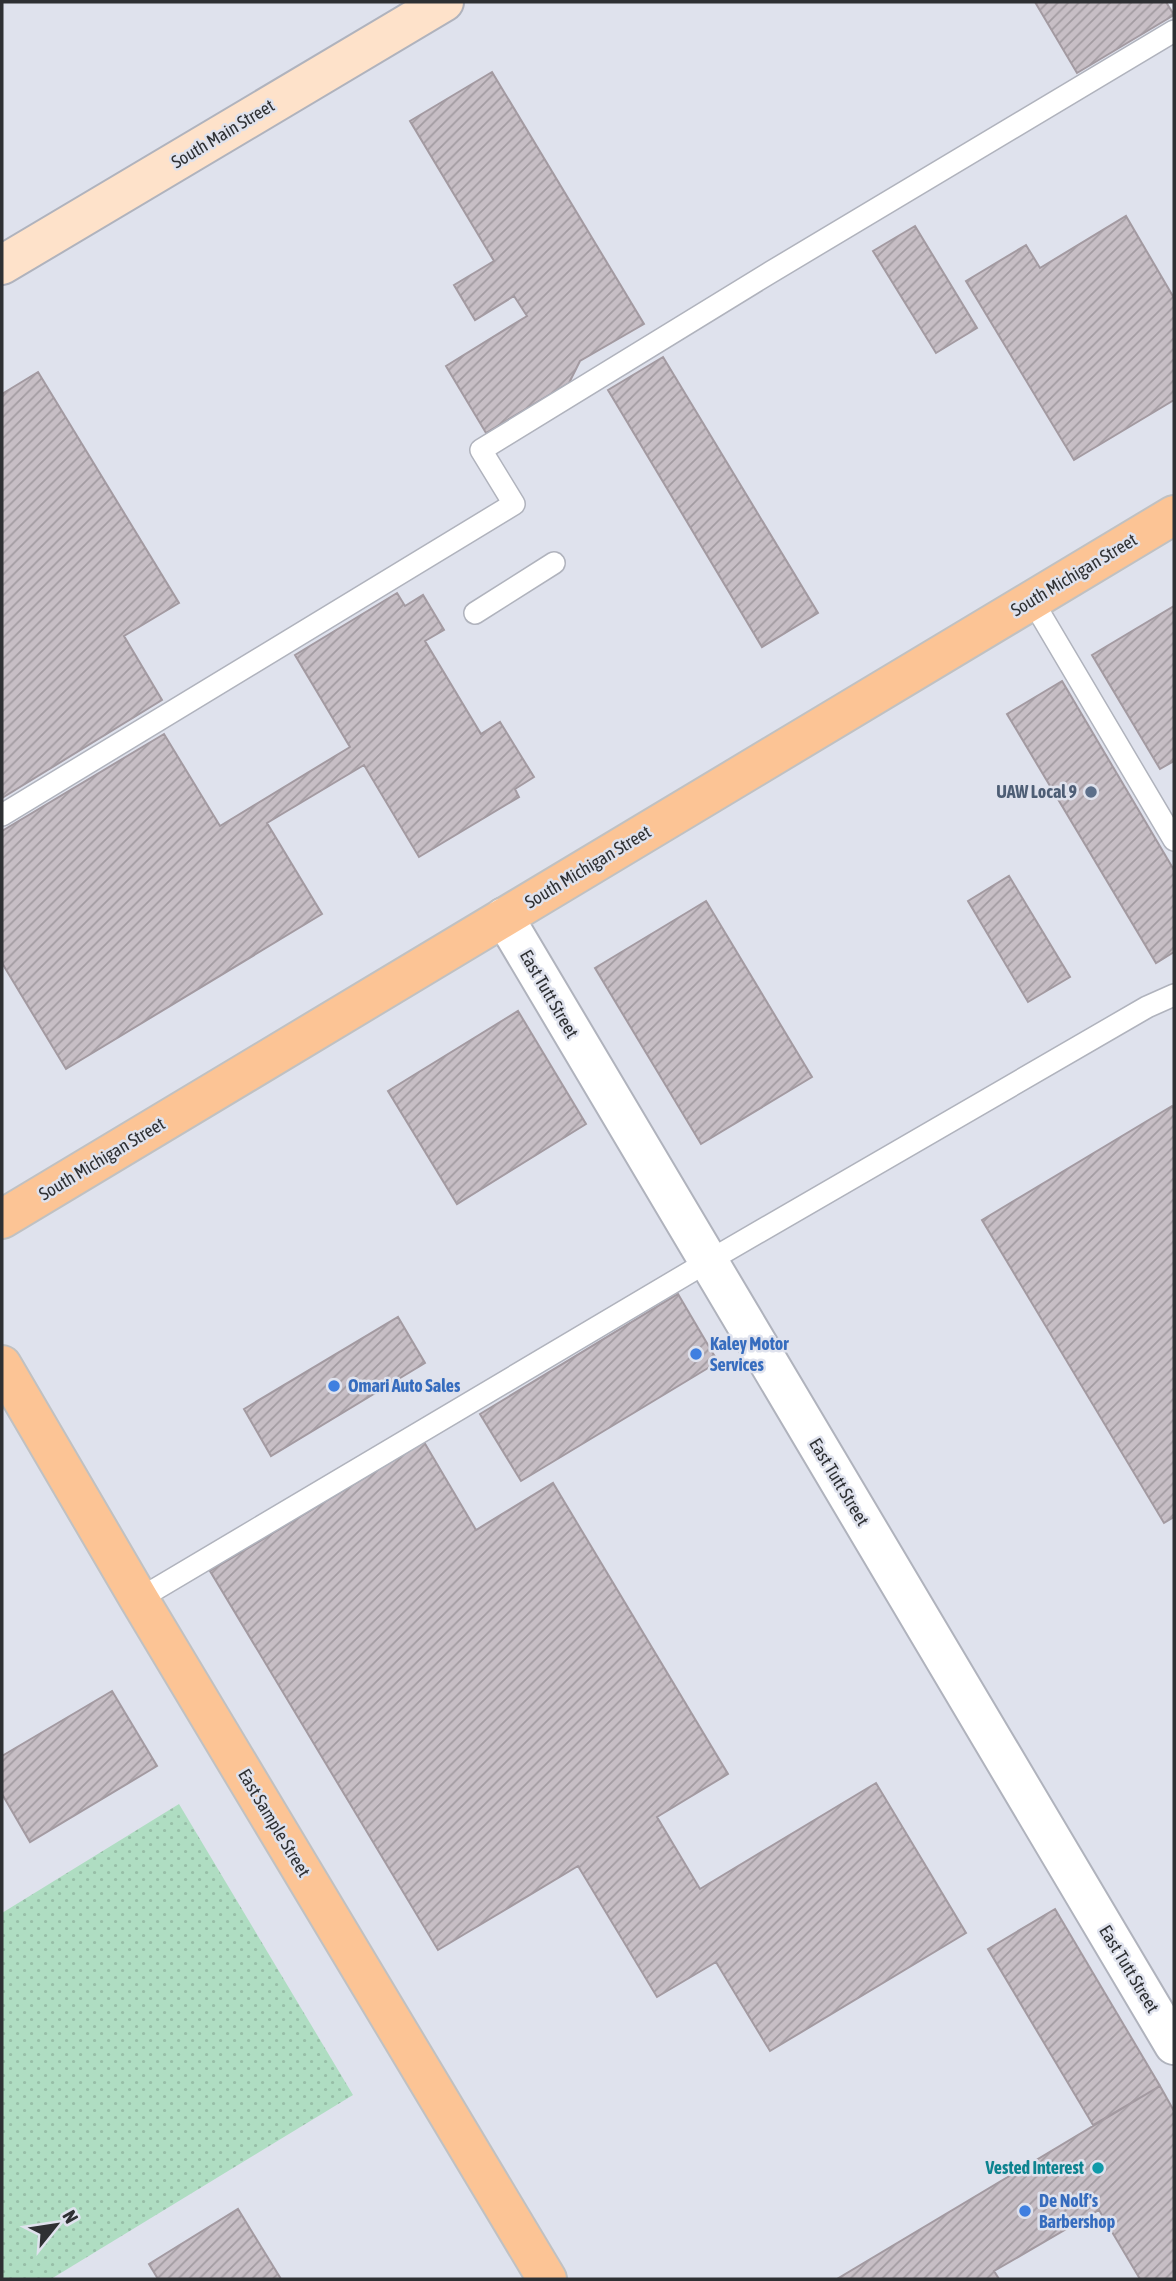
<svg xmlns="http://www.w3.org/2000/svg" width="1176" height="2281" viewBox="0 0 1176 2281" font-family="'Asap Condensed',sans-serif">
  <defs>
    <pattern id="grass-dots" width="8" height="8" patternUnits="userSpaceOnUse" patternTransform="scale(1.75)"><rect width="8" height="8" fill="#afddc2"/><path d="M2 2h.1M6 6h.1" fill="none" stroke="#97bea7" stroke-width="1.8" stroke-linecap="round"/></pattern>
    <pattern id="building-hatch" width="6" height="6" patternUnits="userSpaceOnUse" patternTransform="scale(1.75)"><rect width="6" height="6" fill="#c7bec5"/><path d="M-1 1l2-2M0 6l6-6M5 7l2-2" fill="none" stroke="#a29ba1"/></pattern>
  </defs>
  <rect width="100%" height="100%" fill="#dfe2ed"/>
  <path fill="url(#grass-dots)" d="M179,1804L353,2095L51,2279H2V1913Z"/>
  <path fill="url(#building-hatch)" stroke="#a39aa1" stroke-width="2" d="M1035,2H1166L1174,15L1077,73Z
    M492,72L644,324L580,361L569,383L486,433L446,366L527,316L514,296L475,320L454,285L494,261L410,121Z
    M1126,216L1174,298V400L1074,460L966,281L1026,245L1040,268Z
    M915,226L977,328L936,353L873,251Z
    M663,357L818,613L762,647L608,390Z
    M38,372L179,603L124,636L162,700L2,798V394Z
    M397,593L405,606L423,595L444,630L425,641L481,734L500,722L534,777L515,789L519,797L419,857L364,765L267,823L322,914L66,1069L2,963V831L164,734L220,826L350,747L295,655Z
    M1174,606V761L1160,769L1092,655Z
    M1062,681L1174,870V952L1156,963L1007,714Z
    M1009,876L1070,977L1028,1002L968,901Z
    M706,901L812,1077L701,1144L595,968Z
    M518,1011L586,1124L457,1204L388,1091Z
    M1172,1106L1174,1109V1517L1164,1523L982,1220Z
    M678,1294L718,1362L521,1481L480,1414Z
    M398,1317L425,1363L271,1456L244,1409Z
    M424,1442L476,1530L553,1483L728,1774L657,1817L700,1889L876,1783L966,1933L770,2051L716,1962L657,1997L578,1866L438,1950L210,1571Z
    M112,1691L157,1766L30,1842L2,1794V1756Z
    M1055,1909L1160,2086L1093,2125L988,1949Z
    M1160,2086L1174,2111V2279H1140L1099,2210L994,2271L999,2279H837Z
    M238,2209L281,2279H158L149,2264Z"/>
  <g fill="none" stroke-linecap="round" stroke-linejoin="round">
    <g stroke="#b0b3bd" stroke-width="24">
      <path id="lane" d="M1032,600L1174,840
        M475,613L554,563
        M2,815L514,504L481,450L771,272L1174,31
        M139,1599L707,1262L1147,1007L1174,995"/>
    </g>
    <g stroke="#b0b3bd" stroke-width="42">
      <path id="street" d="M504,917L1174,2045"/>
    </g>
    <g stroke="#b0b3bd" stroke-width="42">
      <path id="secondary" d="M2,265L444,2"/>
    </g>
    <g stroke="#c0c1c2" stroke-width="42">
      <path id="primary" d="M2,1219L1174,515
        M2,1365L139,1599L547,2279"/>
    </g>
    <use href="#lane" stroke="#fff" stroke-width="21"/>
    <use href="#street" stroke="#fff" stroke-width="38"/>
    <use href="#secondary" stroke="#fee2ca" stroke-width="38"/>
    <use href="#primary" stroke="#fcc495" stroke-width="38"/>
  </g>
  <circle fill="#5c6f8a" stroke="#dfe2ed" stroke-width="2.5" cx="1091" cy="792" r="7"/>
  <g fill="#3f7fe0" stroke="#dfe2ed" stroke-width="2.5">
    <circle cx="696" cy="1354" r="7"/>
    <circle cx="334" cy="1386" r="7"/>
    <circle cx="1025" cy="2211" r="7"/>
  </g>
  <circle fill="#0f9aa8" stroke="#dfe2ed" stroke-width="2.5" cx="1098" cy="2168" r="7"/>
  <g text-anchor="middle" stroke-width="5" stroke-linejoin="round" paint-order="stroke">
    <g font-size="18" fill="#2e3033" stroke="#dfe2ed">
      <text transform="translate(223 134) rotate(-31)" y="6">South Main Street</text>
      <text transform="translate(1074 575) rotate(-31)" y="6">South Michigan Street</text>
      <text transform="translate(588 867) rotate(-31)" y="6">South Michigan Street</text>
      <text transform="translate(549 994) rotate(60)" y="6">East Tutt Street</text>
      <text transform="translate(102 1159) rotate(-31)" y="6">South Michigan Street</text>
      <text transform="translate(839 1482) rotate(59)" y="6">East Tutt Street</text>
      <text transform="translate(274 1823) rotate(59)" y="6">East Sample Street</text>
      <text transform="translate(1129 1969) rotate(59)" y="6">East Tutt Street</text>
    </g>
    <g font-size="18" font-weight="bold" fill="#4e5e75" stroke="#dfe2ed" text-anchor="end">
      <text x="1077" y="798">UAW Local 9</text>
    </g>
    <g font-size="18" font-weight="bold" fill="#366cbe" stroke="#dfe2ed" text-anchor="start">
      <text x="710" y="1350">Kaley Motor<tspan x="710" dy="21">Services</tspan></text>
      <text x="348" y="1392">Omari Auto Sales</text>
      <text x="1039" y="2207">De Nolf's<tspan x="1039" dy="21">Barbershop</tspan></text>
    </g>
    <g font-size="18" font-weight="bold" fill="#0d838f" stroke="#dfe2ed" text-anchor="end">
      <text x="1084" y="2174">Vested Interest</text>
    </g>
  </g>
  <rect width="1176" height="2281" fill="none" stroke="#2e3033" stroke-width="7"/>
  <g transform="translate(56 2225) rotate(60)" stroke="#dfe2ed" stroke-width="5" paint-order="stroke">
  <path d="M0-5L12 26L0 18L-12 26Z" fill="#2e3033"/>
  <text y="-10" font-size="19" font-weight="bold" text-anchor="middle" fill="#2e3033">N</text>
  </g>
</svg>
